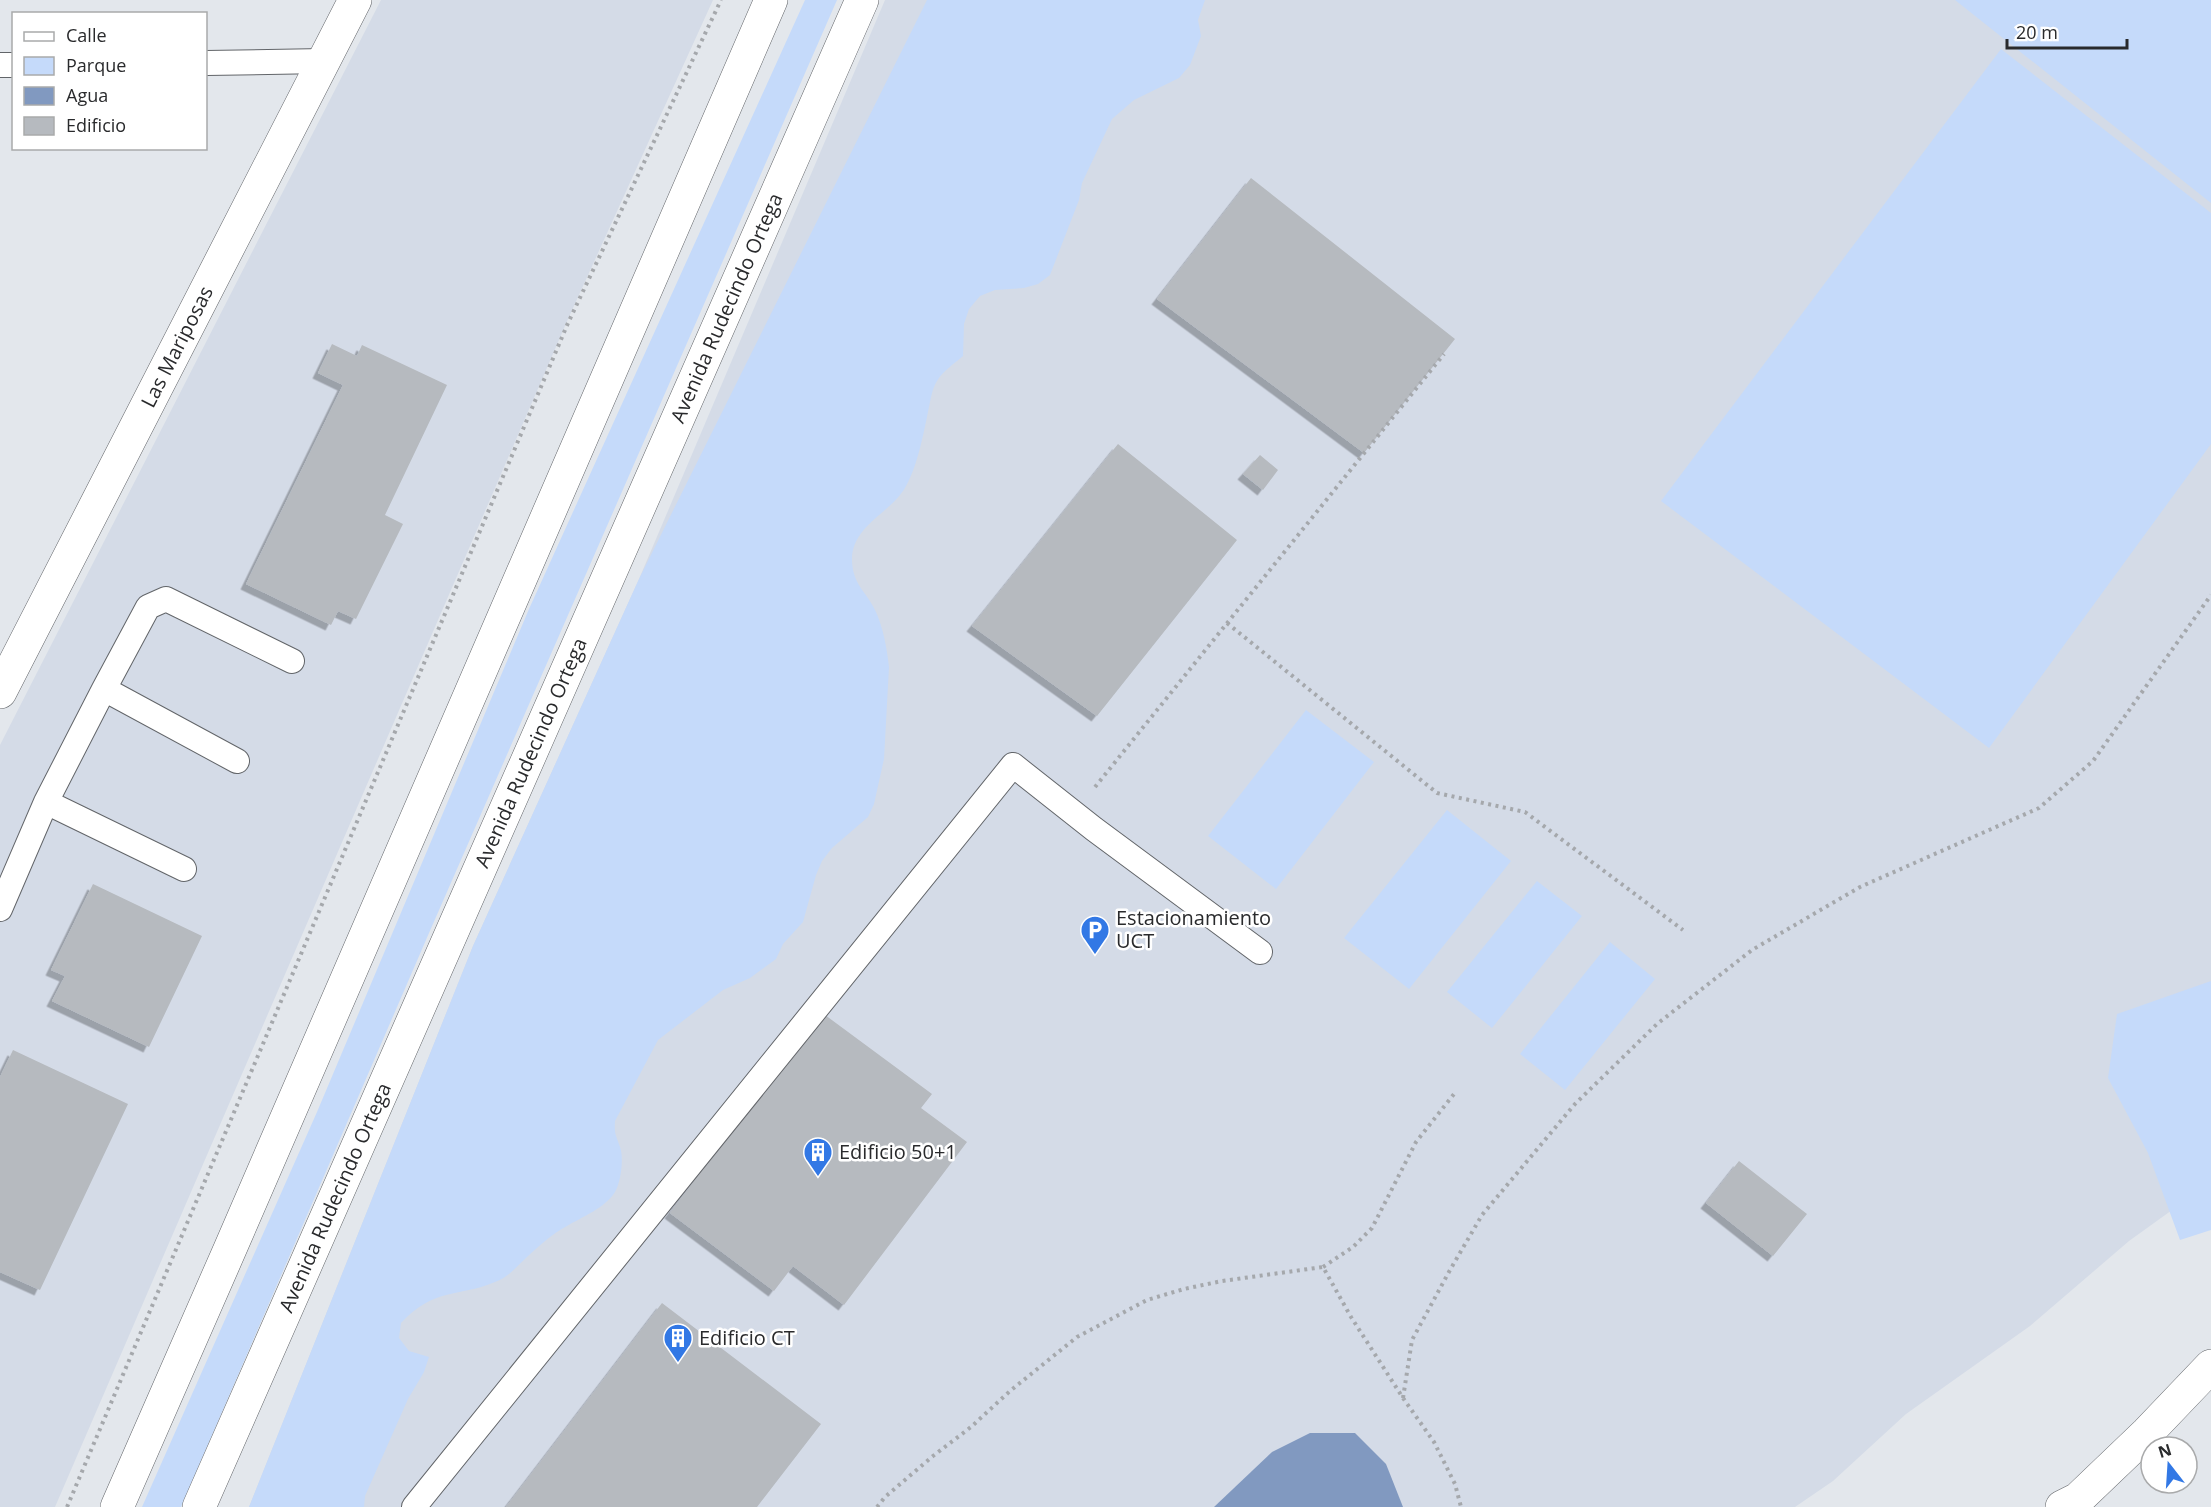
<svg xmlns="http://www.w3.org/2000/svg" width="2211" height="1507" viewBox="0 0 2211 1507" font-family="'Open Sans',sans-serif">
  <defs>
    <filter id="shadow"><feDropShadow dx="-5.5" dy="5.5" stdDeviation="0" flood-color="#0004"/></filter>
  </defs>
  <rect width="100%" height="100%" fill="#e3e7ec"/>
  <path fill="#d4dbe7" d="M381,0H713L568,319L55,1507H0V745Z
    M885,0H1987L2211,177V1182L2129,1241L2030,1326L1906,1414L1833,1481L1795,1507H249L473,946L639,579Z"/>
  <path fill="#c5dafa" d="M805,0H837L429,933L181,1507H142L317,1112L529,609Z
    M927,0H1205L1198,20L1201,36L1190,65L1179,78L1134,100L1112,119L1082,183L1079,200L1050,275L1038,284L1024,288L995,290L980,296L969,309L964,324L963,356C955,363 943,371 937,381C932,389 931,398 929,407C924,431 918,465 906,486C892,513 851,525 852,561C853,585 866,591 875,610C883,626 887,649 889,667L884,759L874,804L868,817L832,848L822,861L816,875L803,922L783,944L776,959L750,978L723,990L658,1040L615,1121C614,1134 616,1135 620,1147C624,1158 621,1182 615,1192C605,1208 582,1217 567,1226C553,1233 539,1246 527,1257C517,1266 509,1277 495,1282C456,1298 435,1287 401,1323L399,1338L409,1351L429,1357L424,1372L408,1399L365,1496L364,1507H249L473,946L639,579Z
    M1955,0H2211V203Z
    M2001,49L2211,213V444L1989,748L1661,501Z
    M1306,710L1374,762L1276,889L1208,836Z
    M1447,810L1511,861L1409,989L1344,938Z
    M1537,881L1582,916L1492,1028L1447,992Z
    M1610,942L1655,979L1565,1090L1520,1054Z
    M2211,981V1230L2180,1240L2148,1153L2108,1078L2117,1014Z"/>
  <path fill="#8199c0" d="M1310,1433H1355L1386,1464L1403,1507H1214L1272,1452Z"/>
  <path fill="#b6babf" filter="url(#shadow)" d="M1251,178L1455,339L1364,453L1157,299Z
    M332,344L357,356L362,345L447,385L385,515L403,524L356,619L338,611L331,625L246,584L343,385L318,373Z
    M1118,444L1237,540L1097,716L972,626Z
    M1260,455L1278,470L1263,490L1243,474Z
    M93,884L202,936L149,1047L52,1001L65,976L51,970Z
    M821,1012L932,1094L921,1108L967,1142L844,1305L793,1266L774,1291L670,1213Z
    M13,1050L128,1104L40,1290L0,1272V1077Z
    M1739,1161L1807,1214L1773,1256L1706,1203Z
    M662,1303L821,1424L757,1507H506Z"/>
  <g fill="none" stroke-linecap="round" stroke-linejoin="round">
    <g stroke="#626569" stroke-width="26">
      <path id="lane" d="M206,63L324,61
        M0,65H14
        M104,689L237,761
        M46,802L184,869
        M0,909L46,802L104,689L148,607L166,599L292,661
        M414,1507L1013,765L1094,829L1260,952"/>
    </g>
    <g stroke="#626569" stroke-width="34">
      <g id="street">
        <path id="s1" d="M0,692L355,0"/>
        <path d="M2062,1507L2078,1499L2147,1433L2211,1366"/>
      </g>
    </g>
    <g stroke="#626569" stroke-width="34">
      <g id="primary">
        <path d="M117,1507L230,1249L771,0"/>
        <path id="s2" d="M199,1507L862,0"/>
      </g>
    </g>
    <path stroke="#a5a8ac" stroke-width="4" stroke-dasharray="3 4.5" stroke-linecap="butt" d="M1227,623L1437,793L1525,812L1683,930
      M1095,787L1444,354
      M1323,1267L1353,1247L1372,1228L1416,1142L1454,1094
      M1403,1398L1412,1340L1450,1270L1482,1215L1575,1104L1657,1024L1752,950L1860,887L2039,808L2093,761L2211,595
      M67,1507L568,323L721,0
      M877,1507L885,1497L933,1456L971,1427L1010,1391L1077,1337L1147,1300L1184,1289L1222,1281L1323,1267L1351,1317L1403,1398L1434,1442L1455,1484L1461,1507"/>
    <use href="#lane" stroke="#fff" stroke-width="24"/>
    <use href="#street" stroke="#fff" stroke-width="33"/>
    <use href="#primary" stroke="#fff" stroke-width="33"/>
  </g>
  <defs>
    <g id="parking-pin" transform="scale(1.5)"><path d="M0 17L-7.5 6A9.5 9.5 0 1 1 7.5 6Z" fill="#3278e5" stroke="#fff"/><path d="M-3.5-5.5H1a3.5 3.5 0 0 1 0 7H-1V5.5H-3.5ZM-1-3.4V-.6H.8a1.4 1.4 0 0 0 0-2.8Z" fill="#fff"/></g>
    <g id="building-pin" transform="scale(1.5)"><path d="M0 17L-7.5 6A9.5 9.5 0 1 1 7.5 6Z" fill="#3278e5" stroke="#fff"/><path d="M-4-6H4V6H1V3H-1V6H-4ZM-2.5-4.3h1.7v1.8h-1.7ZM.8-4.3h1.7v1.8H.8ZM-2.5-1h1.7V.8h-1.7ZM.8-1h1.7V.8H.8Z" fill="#fff"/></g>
  </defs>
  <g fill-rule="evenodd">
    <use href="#parking-pin" x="1095" y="930"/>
    <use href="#building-pin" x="818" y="1152"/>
    <use href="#building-pin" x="678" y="1338"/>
  </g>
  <g text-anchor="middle" stroke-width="5" stroke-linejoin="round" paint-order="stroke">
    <g font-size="20" fill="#292a2c" stroke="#fff">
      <text dy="7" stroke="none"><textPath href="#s2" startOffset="1310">Avenida Rudecindo Ortega</textPath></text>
      <text dy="7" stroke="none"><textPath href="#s1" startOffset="388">Las Mariposas</textPath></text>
      <text dy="7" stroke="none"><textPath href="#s2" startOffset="824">Avenida Rudecindo Ortega</textPath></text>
      <text dy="7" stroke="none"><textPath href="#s2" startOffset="338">Avenida Rudecindo Ortega</textPath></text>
    </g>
    <g font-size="20" fill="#292a2c" stroke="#fff" text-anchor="start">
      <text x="1116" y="925">Estacionamiento<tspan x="1116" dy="23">UCT</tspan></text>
      <text x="839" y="1159">Edificio 50+1</text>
      <text x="699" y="1345">Edificio CT</text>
    </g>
  </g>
  <rect x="12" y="12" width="195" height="138" fill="#ffffff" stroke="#a9aaab" stroke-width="1.5"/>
  <rect x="24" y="32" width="30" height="9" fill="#ffffff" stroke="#a9aaab" stroke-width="1.5"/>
  <text x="66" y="42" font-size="18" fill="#292a2c">Calle</text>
  <rect x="24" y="57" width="30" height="18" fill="#c5dafa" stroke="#a9aaab" stroke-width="1.5"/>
  <text x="66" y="72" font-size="18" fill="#292a2c">Parque</text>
  <rect x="24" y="87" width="30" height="18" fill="#8199c0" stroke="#a9aaab" stroke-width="1.5"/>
  <text x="66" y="102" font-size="18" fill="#292a2c">Agua</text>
  <rect x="24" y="117" width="30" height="18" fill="#b6babf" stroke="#a9aaab" stroke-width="1.5"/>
  <text x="66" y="132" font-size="18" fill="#292a2c">Edificio</text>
  <g transform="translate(2169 1465) rotate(343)"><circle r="28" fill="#ffffff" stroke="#a9aaab" stroke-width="1.5"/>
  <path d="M0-4.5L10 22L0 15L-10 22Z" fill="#3278e5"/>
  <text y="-9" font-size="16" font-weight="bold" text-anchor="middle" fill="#292a2c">N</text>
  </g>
  <path d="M2007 39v9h120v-9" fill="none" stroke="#292a2c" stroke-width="3"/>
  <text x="2016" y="39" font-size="18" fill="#292a2c" stroke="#ffffff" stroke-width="4.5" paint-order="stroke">20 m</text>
</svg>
